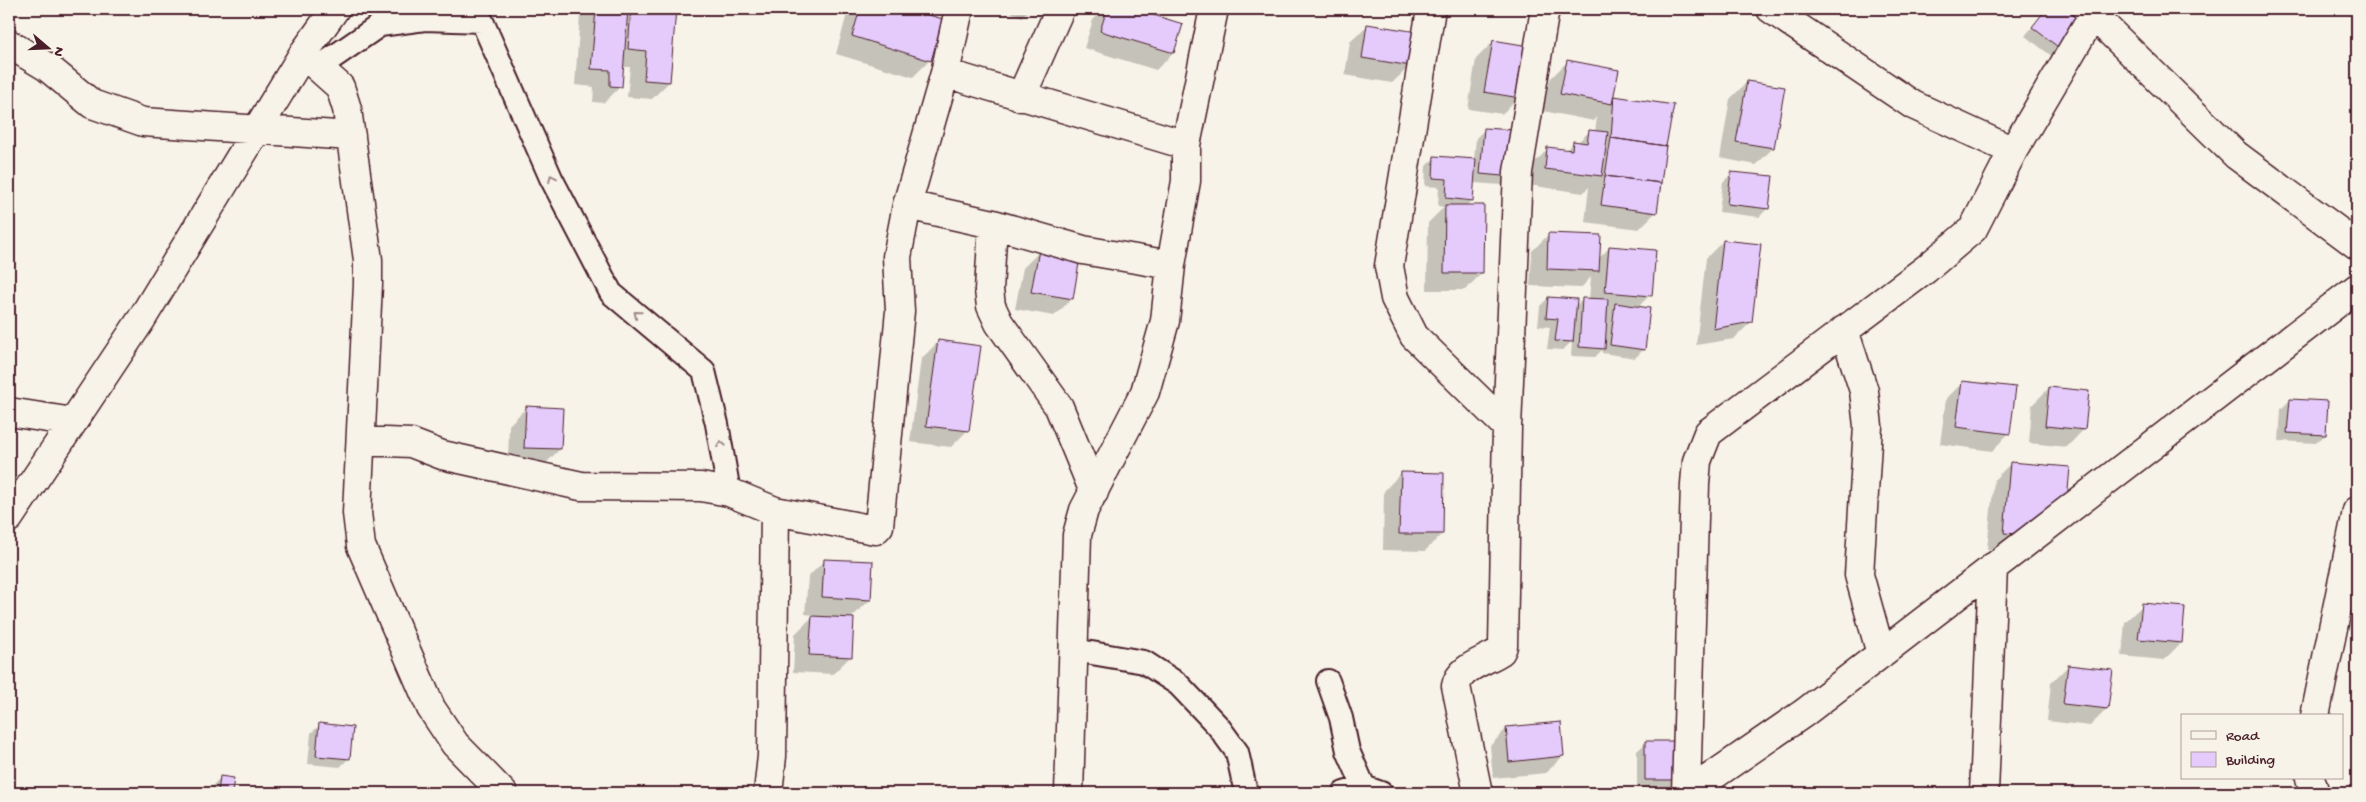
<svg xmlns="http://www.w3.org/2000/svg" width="2366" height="802" viewBox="0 0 2366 802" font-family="'Gochi Hand',sans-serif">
  <rect width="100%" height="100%" fill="#f7f3e8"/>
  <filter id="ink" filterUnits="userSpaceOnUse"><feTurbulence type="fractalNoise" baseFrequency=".02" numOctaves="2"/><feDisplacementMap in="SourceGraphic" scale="10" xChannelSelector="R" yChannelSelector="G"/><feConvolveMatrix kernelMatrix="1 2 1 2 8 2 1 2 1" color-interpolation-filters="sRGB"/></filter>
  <g filter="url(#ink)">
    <path fill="#0003" d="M586,9H675L669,82L652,99L627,97L630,67H622L621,86L604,103L593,102L594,87L575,85L580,14Z
      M852,9H904L942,20L930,60L913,77L836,54L847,14Z
      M1003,9H1030L1022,17Z
      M1104,9H1129L1182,25L1173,53L1156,70L1084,48L1093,20Z
      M2046,9H2069L2083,20L2053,57L2025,36Z
      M1368,25L1410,66L1392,83L1345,75L1350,42Z
      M1493,42L1519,97L1502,114L1468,109L1476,59Z
      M1567,62L1611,101L1615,98L1664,146L1656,212L1639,229L1585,222L1589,187L1583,193L1528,185L1531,166L1548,149L1565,151L1573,143H1577L1590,131L1595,132L1597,117L1594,121L1543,111L1550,79Z
      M1747,82L1773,148L1756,165L1720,158L1730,99Z
      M1485,129L1511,176L1503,185L1473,183L1472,200L1466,206L1482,273L1465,290H1427L1428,223L1444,207L1438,206L1439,187L1425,186L1426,166L1435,157L1474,160L1476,138Z
      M1732,173L1768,208L1759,217L1719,212L1723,182Z
      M1549,234L1599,258L1610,247L1650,295L1638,307L1644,349L1635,358L1602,353V350L1595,357L1571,356L1572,341L1563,350L1547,349L1550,327L1538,326L1540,306L1548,298L1575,306L1583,299H1589L1591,277L1581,288L1530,286L1532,251Z
      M1723,241L1751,322L1734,339L1696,345L1706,258Z
      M1040,251L1079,258L1072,299L1054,316L1015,309L1023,268Z
      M938,342L968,430L951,447L910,442L921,359Z
      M1963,382L2009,433L1992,451L1940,444L1946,399Z
      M2049,388L2084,429L2067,447L2029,443L2032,405Z
      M2290,400L2325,435L2316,443L2279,441L2281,409Z
      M526,408L560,449L543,466L508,465L509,425Z
      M2011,463L2066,501L2000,550L1987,549L1994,480Z
      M1401,473L1442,534L1425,551L1383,550L1384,491Z
      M825,560L870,600L850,619H853L850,657L833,674L793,672L795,634L814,615L805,614L808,577Z
      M2143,605L2181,643L2164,660L2122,656L2125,622Z
      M2068,666L2111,671L2107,709L2090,726L2047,721L2051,683Z
      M320,725L349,758L340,767L308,764L311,733Z
      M1507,728L1563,756L1546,773L1493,778L1490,746Z
      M1646,743L1677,779L1668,788H1637V751Z
      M221,777L233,779L231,793H211L212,786Z
      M862,788L894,793H857Z"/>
    <path fill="#e4cbfb" stroke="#4a1f2b" d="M596,9H628L622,87L610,86V70L591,69Z
      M631,9H676L670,82L644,80L646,51L628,49Z
      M860,9H908L943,19L931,61L852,36Z
      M1107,9H1134L1183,24L1174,53L1100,31Z
      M2046,9H2071L2085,20L2062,50L2032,27Z
      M1367,24L1417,32L1411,66L1362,58Z
      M1493,40L1529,46L1520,98L1484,92Z
      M1567,60L1619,70L1612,104L1560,94Z
      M1747,81L1785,87L1774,148L1736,142Z
      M1614,96L1674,105L1666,146L1611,138Z
      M1484,128L1516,130L1513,177L1480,174Z
      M1589,130L1608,132L1602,176L1545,169L1547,147L1572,150L1573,141L1587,143Z
      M1611,138L1666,146L1661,183L1605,176Z
      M1434,156L1476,159L1473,201L1446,198L1447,179L1433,178Z
      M1731,172L1773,176L1769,209L1727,204Z
      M1605,176L1661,183L1657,213L1601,205Z
      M1445,205H1484L1483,273H1444Z
      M1548,233L1601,235L1599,271L1547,269Z
      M1723,240L1761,244L1752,322L1713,329Z
      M1609,246L1656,250L1652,296L1605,292Z
      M1039,250L1080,257L1073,299L1031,292Z
      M1548,297L1577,299L1573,342L1555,341L1558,319L1546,318Z
      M1582,298L1608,299L1605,349L1579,347Z
      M1615,303L1650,308L1645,350L1610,345Z
      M938,340L981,346L969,431L926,426Z
      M1962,381L2016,387L2010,434L1956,427Z
      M2049,387L2089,391L2085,430L2045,426Z
      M2290,399L2328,401L2326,435L2287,433Z
      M526,406L563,408L561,449L524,448Z
      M2010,462L2070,467L2067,502L2018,534L2004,533Z
      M1401,472L1444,473L1443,534H1399Z
      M824,559L873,561L871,600L822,597Z
      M2142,603L2185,607L2182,643L2138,639Z
      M812,616L854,618L852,657L809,655Z
      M2068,665L2113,670L2108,709L2063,704Z
      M1561,722L1564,756L1509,762L1506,727Z
      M319,723L353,727L350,759L316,756Z
      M1645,741H1678V780H1645Z
      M220,776L234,778L232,793H218Z
      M862,787L902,793H860Z"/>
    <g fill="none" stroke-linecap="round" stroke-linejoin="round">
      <g stroke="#4a1f2b" stroke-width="26">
        <path id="service" d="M319,67L380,25L425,19L482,21L551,178L611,293L704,371L717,424L729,492
          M1074,650L1144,662L1178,684L1218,726L1237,752L1246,793
          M1328,681L1341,718L1348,751L1364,787L1381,793
          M1344,793L1364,787"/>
      </g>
      <g stroke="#4a1f2b" stroke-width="31">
        <path id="minor" d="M1431,9L1389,266L1395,298L1414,336L1507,427
          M1771,9L1913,105L2013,151
          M2087,9L2236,155L2357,245
          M9,44L47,67L92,104L143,122L351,136
          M303,54L340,87L347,109L368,260V284L357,513L361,546L431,708L455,744L503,793
          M945,73L1186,145
          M1021,97L1060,9
          M907,205L993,224L1083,250L1171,265
          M993,224L989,290L991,306L999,323L1059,407L1094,492
          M1844,330L1864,391L1868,426L1859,575L1881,654
          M9,412L73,422
          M361,441L411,443L442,455L581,486L701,487L729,492L775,511L875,530L879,526L900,311L897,257L907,205L945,73L959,9
          M9,518L141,320L303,54L335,9
          M2315,716L2357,511
          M2310,778L2315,793
          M768,793L772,756L775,511
          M1069,793L1077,535L1084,510L1145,392L1165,321L1171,265L1186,181V145L1214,9
          M1478,793L1456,686C1459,667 1486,661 1501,651L1503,646L1507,427L1518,172L1545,9
          M1686,793L1695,484L1697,461L1708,433L1926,269L1973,229L2013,151L2093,15
          M1688,793L1804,713L2357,288
          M1984,793L1993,567"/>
      </g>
      <use href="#service" stroke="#f7f3e8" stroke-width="22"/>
      <use href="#minor" stroke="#f7f3e8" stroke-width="28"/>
    </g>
    <defs><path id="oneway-chevron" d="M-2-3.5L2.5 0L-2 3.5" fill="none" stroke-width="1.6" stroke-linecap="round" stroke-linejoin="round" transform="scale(1.25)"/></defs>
    <g stroke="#a0898a">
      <use href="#oneway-chevron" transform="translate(552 178) rotate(-116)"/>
      <use href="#oneway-chevron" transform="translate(637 314) rotate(-141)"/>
      <use href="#oneway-chevron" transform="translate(721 444) rotate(-100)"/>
    </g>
  </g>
  <rect width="2366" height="802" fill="none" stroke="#f7f3e8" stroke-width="30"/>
  <rect x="15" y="15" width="2336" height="772" fill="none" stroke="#4a1f2b" stroke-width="2" filter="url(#ink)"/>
  <rect x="2181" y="714" width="162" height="65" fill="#f7f3e8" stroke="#b29e9c"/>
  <rect x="2191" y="731" width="25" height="8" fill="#f7f3e8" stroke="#b29e9c"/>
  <text x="2226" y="740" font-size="15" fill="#4a1f2b">Road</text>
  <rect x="2191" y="752" width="25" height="15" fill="#e4cbfb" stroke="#b29e9c"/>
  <text x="2226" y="764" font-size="15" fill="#4a1f2b">Building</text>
  <g transform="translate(48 48) rotate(109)" stroke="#f7f3e8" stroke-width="4" paint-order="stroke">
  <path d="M0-4L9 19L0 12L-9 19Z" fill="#4a1f2b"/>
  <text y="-8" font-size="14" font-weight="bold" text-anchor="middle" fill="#4a1f2b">N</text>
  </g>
</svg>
